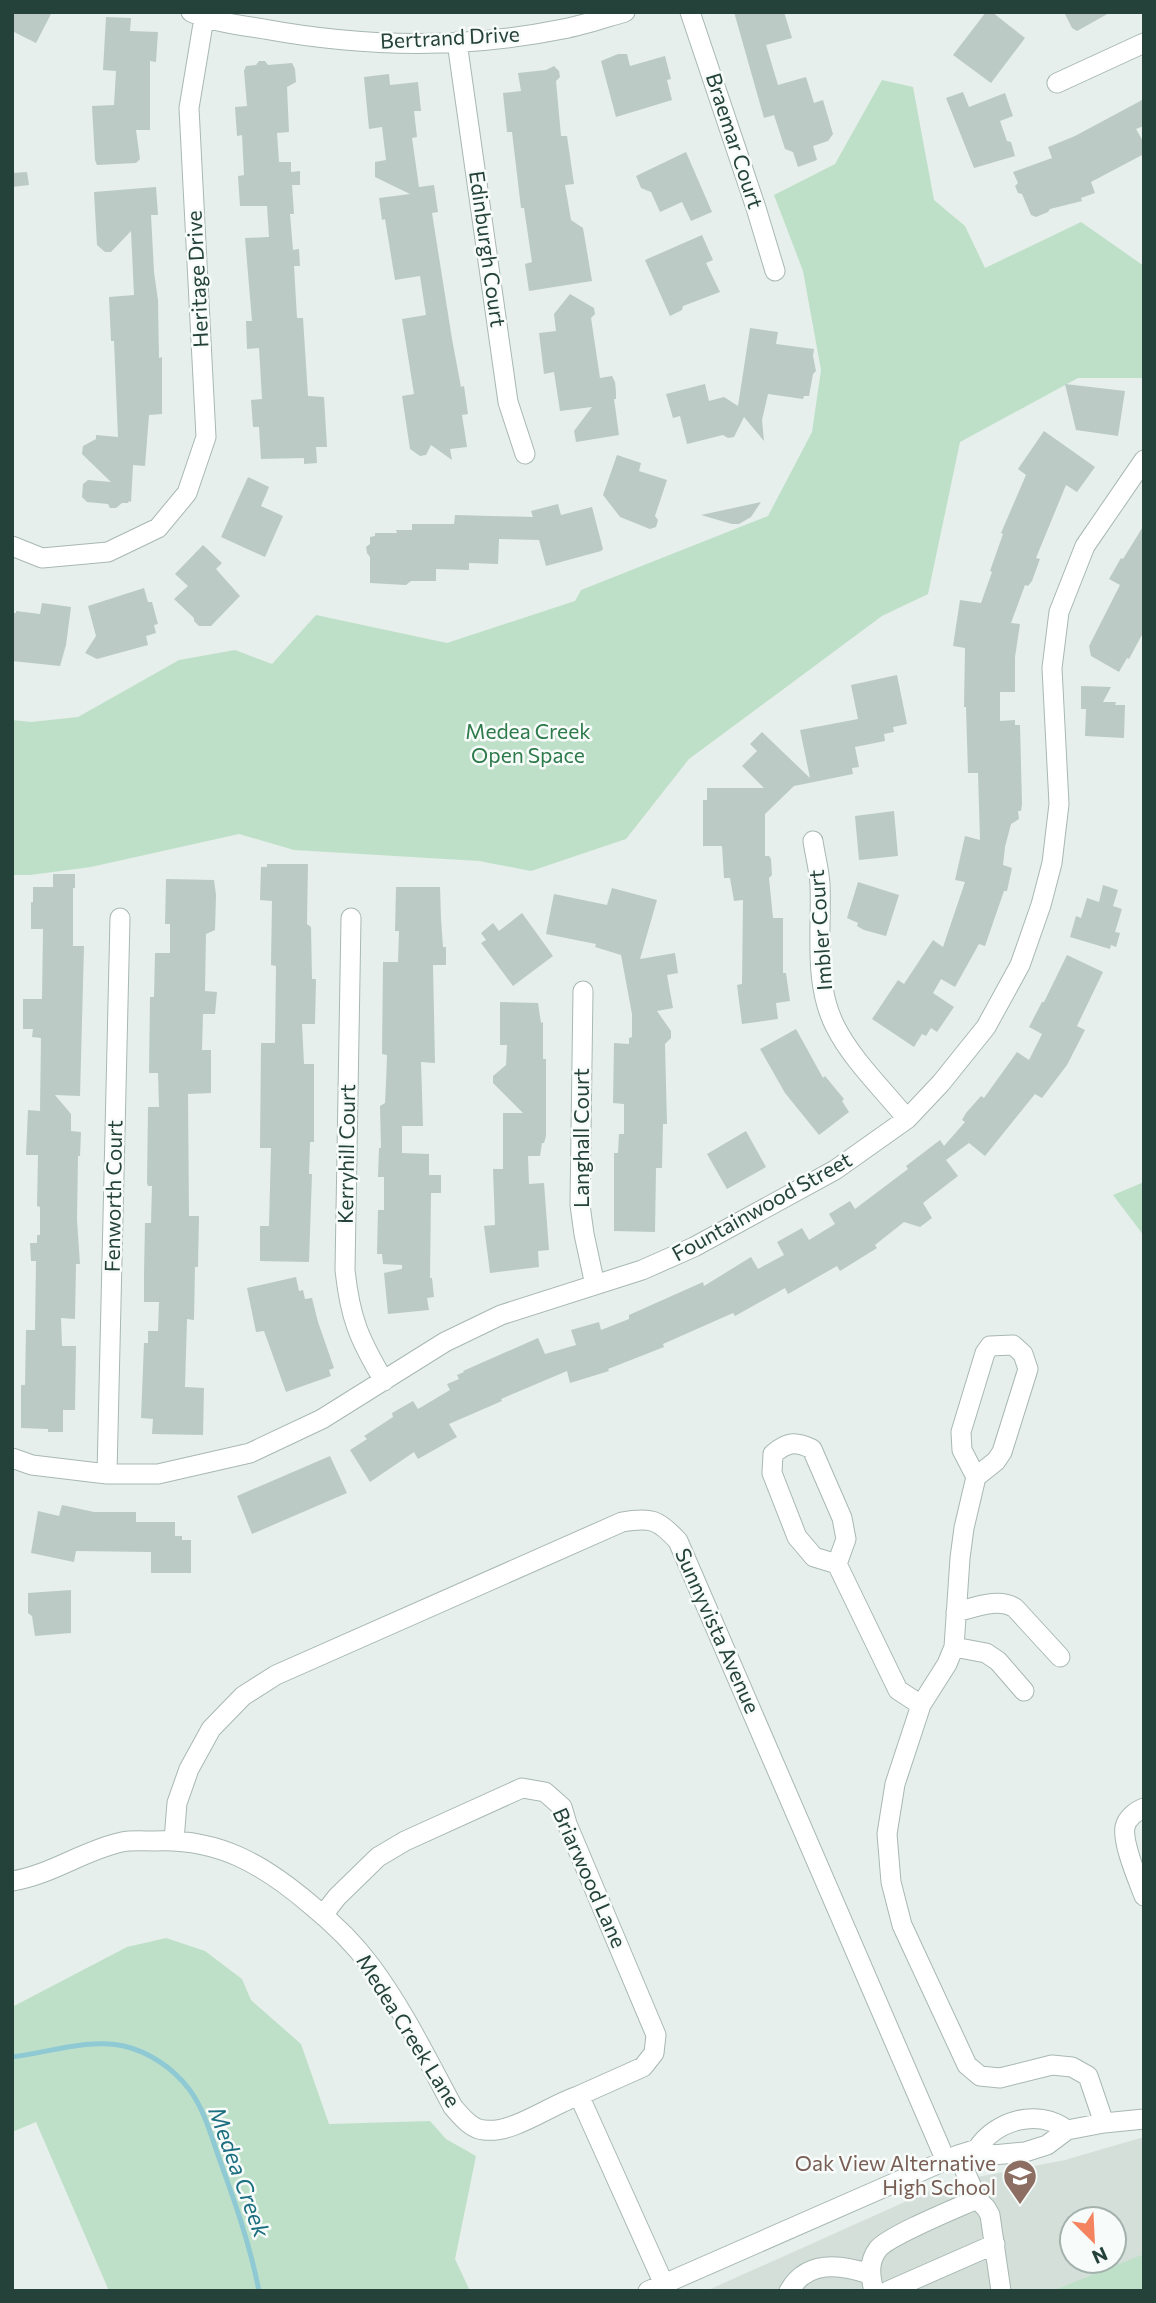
<svg xmlns="http://www.w3.org/2000/svg" width="1156" height="2303" viewBox="0 0 1156 2303" font-family="Commissioner,sans-serif">
  <rect width="100%" height="100%" fill="#e6efeb"/>
  <path fill="#d4dfda" fill-rule="evenodd" d="M1144,2137V2291H706L927,2192L962,2180L1065,2160ZM1072,2219H1114V2261H1072Z"/>
  <path fill="#bfe0c8" d="M882,80L913,87L934,200L965,226L985,268L1081,222L1144,266V378H1078L960,442L928,594L882,616L689,759L626,839L531,871L479,861L294,850L239,834L91,867L30,875H12V720L31,722L78,717L179,660L235,650L272,664L316,615L447,643L575,601L581,590L768,516L812,432L821,370L803,271L774,195L835,164Z
    M1144,1182V1236L1113,1195Z
    M166,1938L205,1951L242,1979L251,2000L301,2044L329,2124L430,2121L446,2139L476,2156L455,2259L470,2291H109L36,2122L12,2132V2007L127,1947Z
    M1144,2254V2291H1052Z"/>
  <g fill="none" stroke-linecap="round" stroke-linejoin="round">
    <path stroke="#8ec9d4" stroke-width="5" d="M12,2057C47,2053 89,2038 124,2046C149,2052 173,2068 189,2089C204,2109 211,2135 219,2158C235,2202 250,2245 259,2291"/>
  </g>
  <path fill="#bbcac4" d="M12,12H52L36,43L12,31Z
    M734,12H784L792,38L766,45L778,85L806,77L814,103L823,100L833,134L828,141L813,146L817,160L798,167L793,152L785,149L774,115L764,118Z
    M986,12H992L1025,38L991,83L953,55Z
    M1064,12H1111L1077,31L1072,28Z
    M106,17L131,18L130,31L158,32L156,62L150,61V130H136L140,159L136,163L97,165L95,160L92,106L114,105L116,71L103,70Z
    M618,54H627L630,66L665,56L671,79L667,80L672,100L616,117L601,61Z
    M259,61H265L268,65L292,63L295,69L296,82L287,87L289,132L277,133L279,162H291V172L300,171V185H292L294,214H290L293,250L299,249L300,266H294L297,318H303L308,396L324,397L327,447H316L317,463L304,464V458L261,459L259,427H253L251,400L262,399L259,348L247,349L246,321H252L245,238L269,237L267,206H240L238,176L244,175L242,135L237,136L235,107L247,106L244,71L246,66L256,65Z
    M554,66L559,71L560,77L556,81L561,136H567L574,184L565,185L571,220L583,228L592,281L529,291L525,264L532,262L524,208H521L512,132H507L503,93L521,91L518,73L546,70Z
    M389,74L390,85L418,82L421,111H414L417,137L412,138L419,187L434,185L438,212L432,213L452,339L461,387L464,386L468,414L462,415L467,447L450,449L452,460L431,445L426,455L420,456L410,449L402,396L414,394L402,319L426,315L420,276L395,280L385,219L382,220L379,198L410,194L375,177V162L386,160L382,127L369,129L364,77Z
    M963,92L969,107L1005,93L1013,116L1000,121L1007,141L1011,142L1015,156L974,168L946,98Z
    M1144,99V126L1136,129L1144,143V154L1091,182L1095,193L1081,198L1082,201L1050,209L1048,212L1036,217L1031,215L1022,194L1018,193L1015,186L1018,183L1013,172L1052,158L1048,147L1075,136Z
    M686,152L712,212L691,221L682,202L660,212L651,192L641,188L636,176Z
    M27,172L29,185L12,187V173Z
    M156,187L158,215H151L154,272L158,300L159,358L162,357V414L149,415L145,466L133,465L131,502L129,501L128,503H122L116,508H110L108,504L87,502L82,497L83,484L88,480L111,482L82,454L83,446L96,439V435L118,437L114,341H111L109,297L134,295L131,231L111,252H105L97,245L94,192Z
    M702,235L713,260L706,263L720,292L683,306L682,310L670,316L645,260Z
    M570,294L594,308L595,314L591,318L600,378L612,376L615,382L616,392V399H614L619,435L576,442L574,431L592,407L560,411L554,372L544,374L539,333L556,331L554,314Z
    M750,328L778,332L776,344L814,349L813,356L816,371L813,374L809,396H804L803,399L768,394L762,420L764,441L744,417L734,437L728,438L723,435L687,444L680,416L673,418L666,394L705,384L709,401L724,397L738,406Z
    M1065,384L1125,391L1118,436L1076,430Z
    M1044,431L1095,467L1077,492L1066,485L1036,558L1040,559L1032,581L1028,586L1025,585L1011,623L1020,624L1015,657V692H1000V721L1015,720V725H1020L1022,804L1021,811H1018L1019,819L1011,824L1005,847L1003,865L1012,868L1007,891H1004L985,946L979,944L955,987L941,979L933,993L954,1007L937,1032L931,1028L926,1036L922,1034L914,1047L872,1019L898,980L904,984L933,940L943,947L965,882L955,880L965,836L980,840L978,773H968L966,707H964L965,648L953,646L960,600L981,603L992,572L990,571L1003,534L1001,533L1026,475L1018,469Z
    M617,455L641,463L639,471L667,480L655,516L658,520L656,527L650,529L620,517L603,495Z
    M248,477L269,487L261,506L283,516L265,557L221,537Z
    M761,502L751,517L739,524H732L701,515Z
    M558,504L561,515L592,507L603,549L601,551L546,566L539,540L499,539L498,564L469,563V570L436,569V581H411L406,585L370,583V557L367,553L366,547L370,544V537L375,536V533H397L396,530H412V524H454L455,515L533,517L531,511Z
    M1144,525V631L1129,659L1127,658L1119,672L1091,656L1089,646L1120,585L1109,579L1121,558L1123,559Z
    M203,545L222,563L216,569L240,596L211,626H199L194,621V618L174,599L188,586L175,574Z
    M144,588L148,602H152L158,624L154,625L156,633L146,636L148,645L97,659L85,653L96,636L88,606Z
    M42,603L71,607L66,645L60,666L12,661V613H16V611L40,614Z
    M897,675L907,724L893,727L894,732L884,734L885,741L855,747L859,767L852,768L853,774L794,786L765,814V856H769L771,859L772,875L769,878L773,918H783V973H786L790,1001L776,1003L778,1019L742,1024L737,985L742,984L743,900L734,901L730,878H724L722,846H703V800H707V788H764L742,766L757,751L750,744L762,732L810,778L800,730L858,719L851,685Z
    M1081,686L1111,687L1103,702H1116L1115,705H1125L1124,738L1085,736L1086,709H1081Z
    M894,811L898,856L859,860L855,816Z
    M267,864H308L307,924L311,927L312,979H316L315,1024H302L304,1064H314V1142H310L309,1174H312L309,1262L260,1261V1226H269L271,1148H260L261,1043H275L276,966L271,965L272,901L260,900L261,867H267Z
    M53,874H75V888H73V946H84L80,1096L55,1095L71,1114V1131L81,1132L80,1156H78L77,1220L80,1264H76L75,1319L61,1318L62,1346H76L75,1410H63V1432H48V1429L21,1428V1385H25L26,1330H35L36,1261H31L30,1243H37V1235H40V1207L37,1206L38,1155H26L28,1110L40,1111L41,1038L32,1037L33,1029H23V999H42L43,929H31V902H33V887H53Z
    M166,879L214,880L216,895L215,930L206,934L205,991L217,992L215,1014H203L202,1050H211V1093L188,1094L189,1216H199L198,1267H195L194,1320L187,1319L185,1387L204,1388L203,1435L152,1434L153,1419L141,1418L144,1343H148V1331H158L159,1302H144V1274L145,1223H151L152,1186H148L147,1183L148,1107H159L158,1073H149L150,997H154L155,953H170V924H165Z
    M858,882L899,895L886,936L864,930L857,926L858,923L847,918Z
    M1103,885L1118,890L1113,906L1122,909L1115,932L1120,933L1116,947L1111,945L1110,949L1070,937L1076,916L1081,918L1087,898L1099,902Z
    M396,887H440L441,919L443,947H446V965H433L435,1063L421,1062L423,1126H402V1153L429,1154V1175H441V1193H431L430,1278H432L434,1297L427,1298L429,1310L388,1314L384,1273L402,1269V1265L383,1264L382,1254H377L378,1210H384V1177H378L379,1148H381L380,1106L385,1103L386,1083L387,1055L382,1054L383,962H398L399,931H395Z
    M612,888L657,900L640,959L675,953L678,973L667,975L673,1008L657,1011L671,1031V1038L665,1044L667,1124H663L662,1168H656L655,1232L614,1231V1153H618L619,1134H624V1104L613,1103L614,1043L629,1044V1038L632,1037V1014L621,955L595,947L596,944L546,934L554,894L607,905Z
    M522,913L553,956L513,986L481,943L486,940L481,933L493,923L499,931Z
    M1067,955L1103,972L1077,1026L1085,1030L1067,1065L1042,1098L1035,1094L985,1156L969,1143L946,1160L958,1176L923,1203L932,1218L920,1227L904,1222L875,1245L877,1248L840,1271L837,1266L788,1294L785,1288L735,1316L733,1313L663,1344L664,1347L608,1369L609,1371L570,1383L567,1371L501,1399L502,1401L449,1424L457,1437L418,1459L414,1452L370,1482L350,1450L367,1439L364,1436L393,1417L392,1413L413,1401L418,1409L450,1390L447,1384L459,1379L457,1375L464,1372L463,1371L538,1338L545,1354L576,1345L571,1330L599,1322L601,1330L629,1319V1315L703,1282L704,1286L751,1257L758,1269L784,1255L777,1242L802,1228L809,1240L835,1224L829,1214L850,1201L855,1209L908,1169L906,1166L940,1140L944,1146L965,1122L962,1120L966,1113L981,1096L984,1098L1017,1052L1029,1060L1042,1034L1029,1027L1042,1002H1044Z
    M500,1002L538,1003L541,1023L543,1022V1059H546V1136L544,1143H542L540,1156H528L529,1184L544,1183L549,1250L538,1251L539,1267L490,1273L484,1226L495,1225L493,1169H503V1113H523L493,1083V1076L506,1065L507,1045H500Z
    M796,1029L823,1078L825,1076L844,1099L842,1101L849,1112L819,1135L785,1093L760,1049Z
    M746,1131L766,1167L727,1189L707,1154Z
    M296,1277L299,1291L303,1290L305,1299L312,1298L318,1322L334,1368L329,1370L331,1376L286,1392L264,1331L256,1332L247,1288Z
    M330,1456L347,1493L252,1534L237,1496Z
    M62,1505L94,1512H136V1522H175V1536H182V1540H191V1573H151V1552L76,1551L74,1562L31,1553L38,1511L59,1516Z
    M71,1590V1633L35,1636L32,1616L28,1613V1593Z"/>
  <g fill="none" stroke-linecap="round" stroke-linejoin="round">
    <g stroke="#a8b8b2" stroke-width="21">
      <path id="minor" d="M191,12C213,22 239,25 264,29C362,47 465,49 563,29C584,25 604,18 625,12
        M690,12L756,208L775,271
        M457,42L508,402L525,454
        M1057,83L1144,43
        M12,546L42,558L108,552L158,528L187,493L206,437L189,108L204,18
        M813,841C815,855 819,869 820,884C822,931 813,982 835,1026C852,1060 883,1089 907,1119
        M351,918L345,1270C350,1318 359,1339 384,1381
        M583,991L580,1205L584,1234L595,1285
        M12,1458L32,1465L107,1474H158L250,1453L322,1419L445,1342L501,1315L642,1270L694,1247L835,1170L907,1119L941,1083L986,1027L1020,965L1041,905L1052,863L1059,804L1052,668L1059,612L1085,546L1144,460
        M107,1474L120,918
        M976,1477L962,1450L961,1432L985,1353L990,1346L1013,1345L1023,1354L1028,1369L1002,1452L996,1461L976,1477L964,1528L960,1558L954,1647L947,1664L921,1705L895,1784L887,1834L891,1882L902,1925L967,2065L980,2076L1000,2078L1052,2065L1072,2067L1088,2076L1104,2123
        M837,1564L846,1539L842,1518L812,1449C795,1441 787,1442 773,1454L772,1473L797,1537L814,1557L837,1564L898,1690L921,1705
        M956,1612C974,1608 998,1597 1015,1608L1060,1657
        M954,1647L986,1653L998,1661L1024,1691
        M1144,1808C1136,1811 1127,1818 1125,1827C1122,1843 1138,1880 1144,1896
        M174,1840L177,1803L189,1769L211,1729L243,1696L276,1675L622,1522C650,1517 658,1519 678,1541L946,2161
        M12,1881C51,1875 84,1850 122,1842C132,1840 143,1841 154,1841C218,1838 263,1864 311,1905C333,1923 353,1942 370,1965C403,2009 427,2059 453,2107C461,2116 471,2129 484,2130C513,2134 550,2105 578,2096L582,2102L667,2291
        M323,1915L337,1897L378,1857L405,1841L522,1788L545,1792L562,1807L567,1824L656,2035L654,2053L643,2067L578,2096
        M977,2149C996,2120 1038,2108 1067,2130
        M958,2155L977,2199L986,2208L990,2215L1001,2291
        M648,2291L958,2155L977,2149L993,2155L1025,2152L1047,2145L1067,2130L1104,2123L1144,2119
        M789,2291C807,2260 840,2264 869,2274
        M874,2291C870,2276 868,2262 878,2249C890,2235 957,2208 977,2199
        M888,2291L995,2244"/>
    </g>
    <use href="#minor" stroke="#fff" stroke-width="19"/>
  </g>
  <defs>
    <g id="school-pin" transform="scale(1.75)"><path d="M0 17L-7.5 6A9.5 9.5 0 1 1 7.5 6Z" fill="#8d6e63" stroke="#f7fbf9"/><path d="M0-5L7-2L0 1L-7-2ZM-4 1L0 2.5L4 1V4Q0 6-4 4Z" fill="#fff"/></g>
  </defs>
  <g fill-rule="evenodd">
    <use href="#school-pin" x="1020" y="2176"/>
  </g>
  <g text-anchor="middle" stroke-width="5" stroke-linejoin="round" paint-order="stroke">
    <g font-size="21" fill="#24423a" stroke="#f7fbf9">
      <text transform="translate(450 38) rotate(-3)" y="7">Bertrand Drive</text>
      <text transform="translate(734 141) rotate(72)" y="7">Braemar Court</text>
      <text transform="translate(487 249) rotate(82)" y="7">Edinburgh Court</text>
      <text transform="translate(198 279) rotate(-93)" y="7">Heritage Drive</text>
      <text transform="translate(821 930) rotate(-94)" y="7">Imbler Court</text>
      <text transform="translate(582 1138) rotate(-90)" y="7">Langhall Court</text>
      <text transform="translate(347 1154) rotate(-89)" y="7">Kerryhill Court</text>
      <text transform="translate(114 1196) rotate(-89)" y="7">Fenworth Court</text>
      <text transform="translate(762 1207) rotate(-29)" y="7">Fountainwood Street</text>
      <text transform="translate(717 1631) rotate(66)" y="7">Sunnyvista Avenue</text>
      <text transform="translate(589 1878) rotate(66)" y="7">Briarwood Lane</text>
      <text transform="translate(408 2031) rotate(58)" y="7">Medea Creek Lane</text>
    </g>
    <g font-size="21" fill="#2d7a4b" stroke="#f7fbf9">
      <text x="528" y="739">Medea Creek<tspan x="528" dy="24">Open Space</tspan></text>
    </g>
    <g font-size="21" fill="#785e54" stroke="#f7fbf9" text-anchor="end">
      <text x="996" y="2171">Oak View Alternative<tspan x="996" dy="24">High School</tspan></text>
    </g>
    <g font-size="23" font-style="italic" fill="#1c6f80" stroke="#f7fbf9">
      <text transform="translate(239 2172) rotate(70)" y="8">Medea Creek</text>
    </g>
  </g>
  <rect width="1156" height="2303" fill="none" stroke="#24423a" stroke-width="28"/>
  <g transform="translate(1093 2240) rotate(156)"><circle r="33" fill="#f7fbf9" stroke="#a3b1ad" stroke-width="2"/>
  <path d="M0-5L12 26L0 18L-12 26Z" fill="#f4845f"/>
  <text y="-10" font-size="19" font-weight="bold" text-anchor="middle" fill="#24423a">N</text>
  </g>
</svg>
